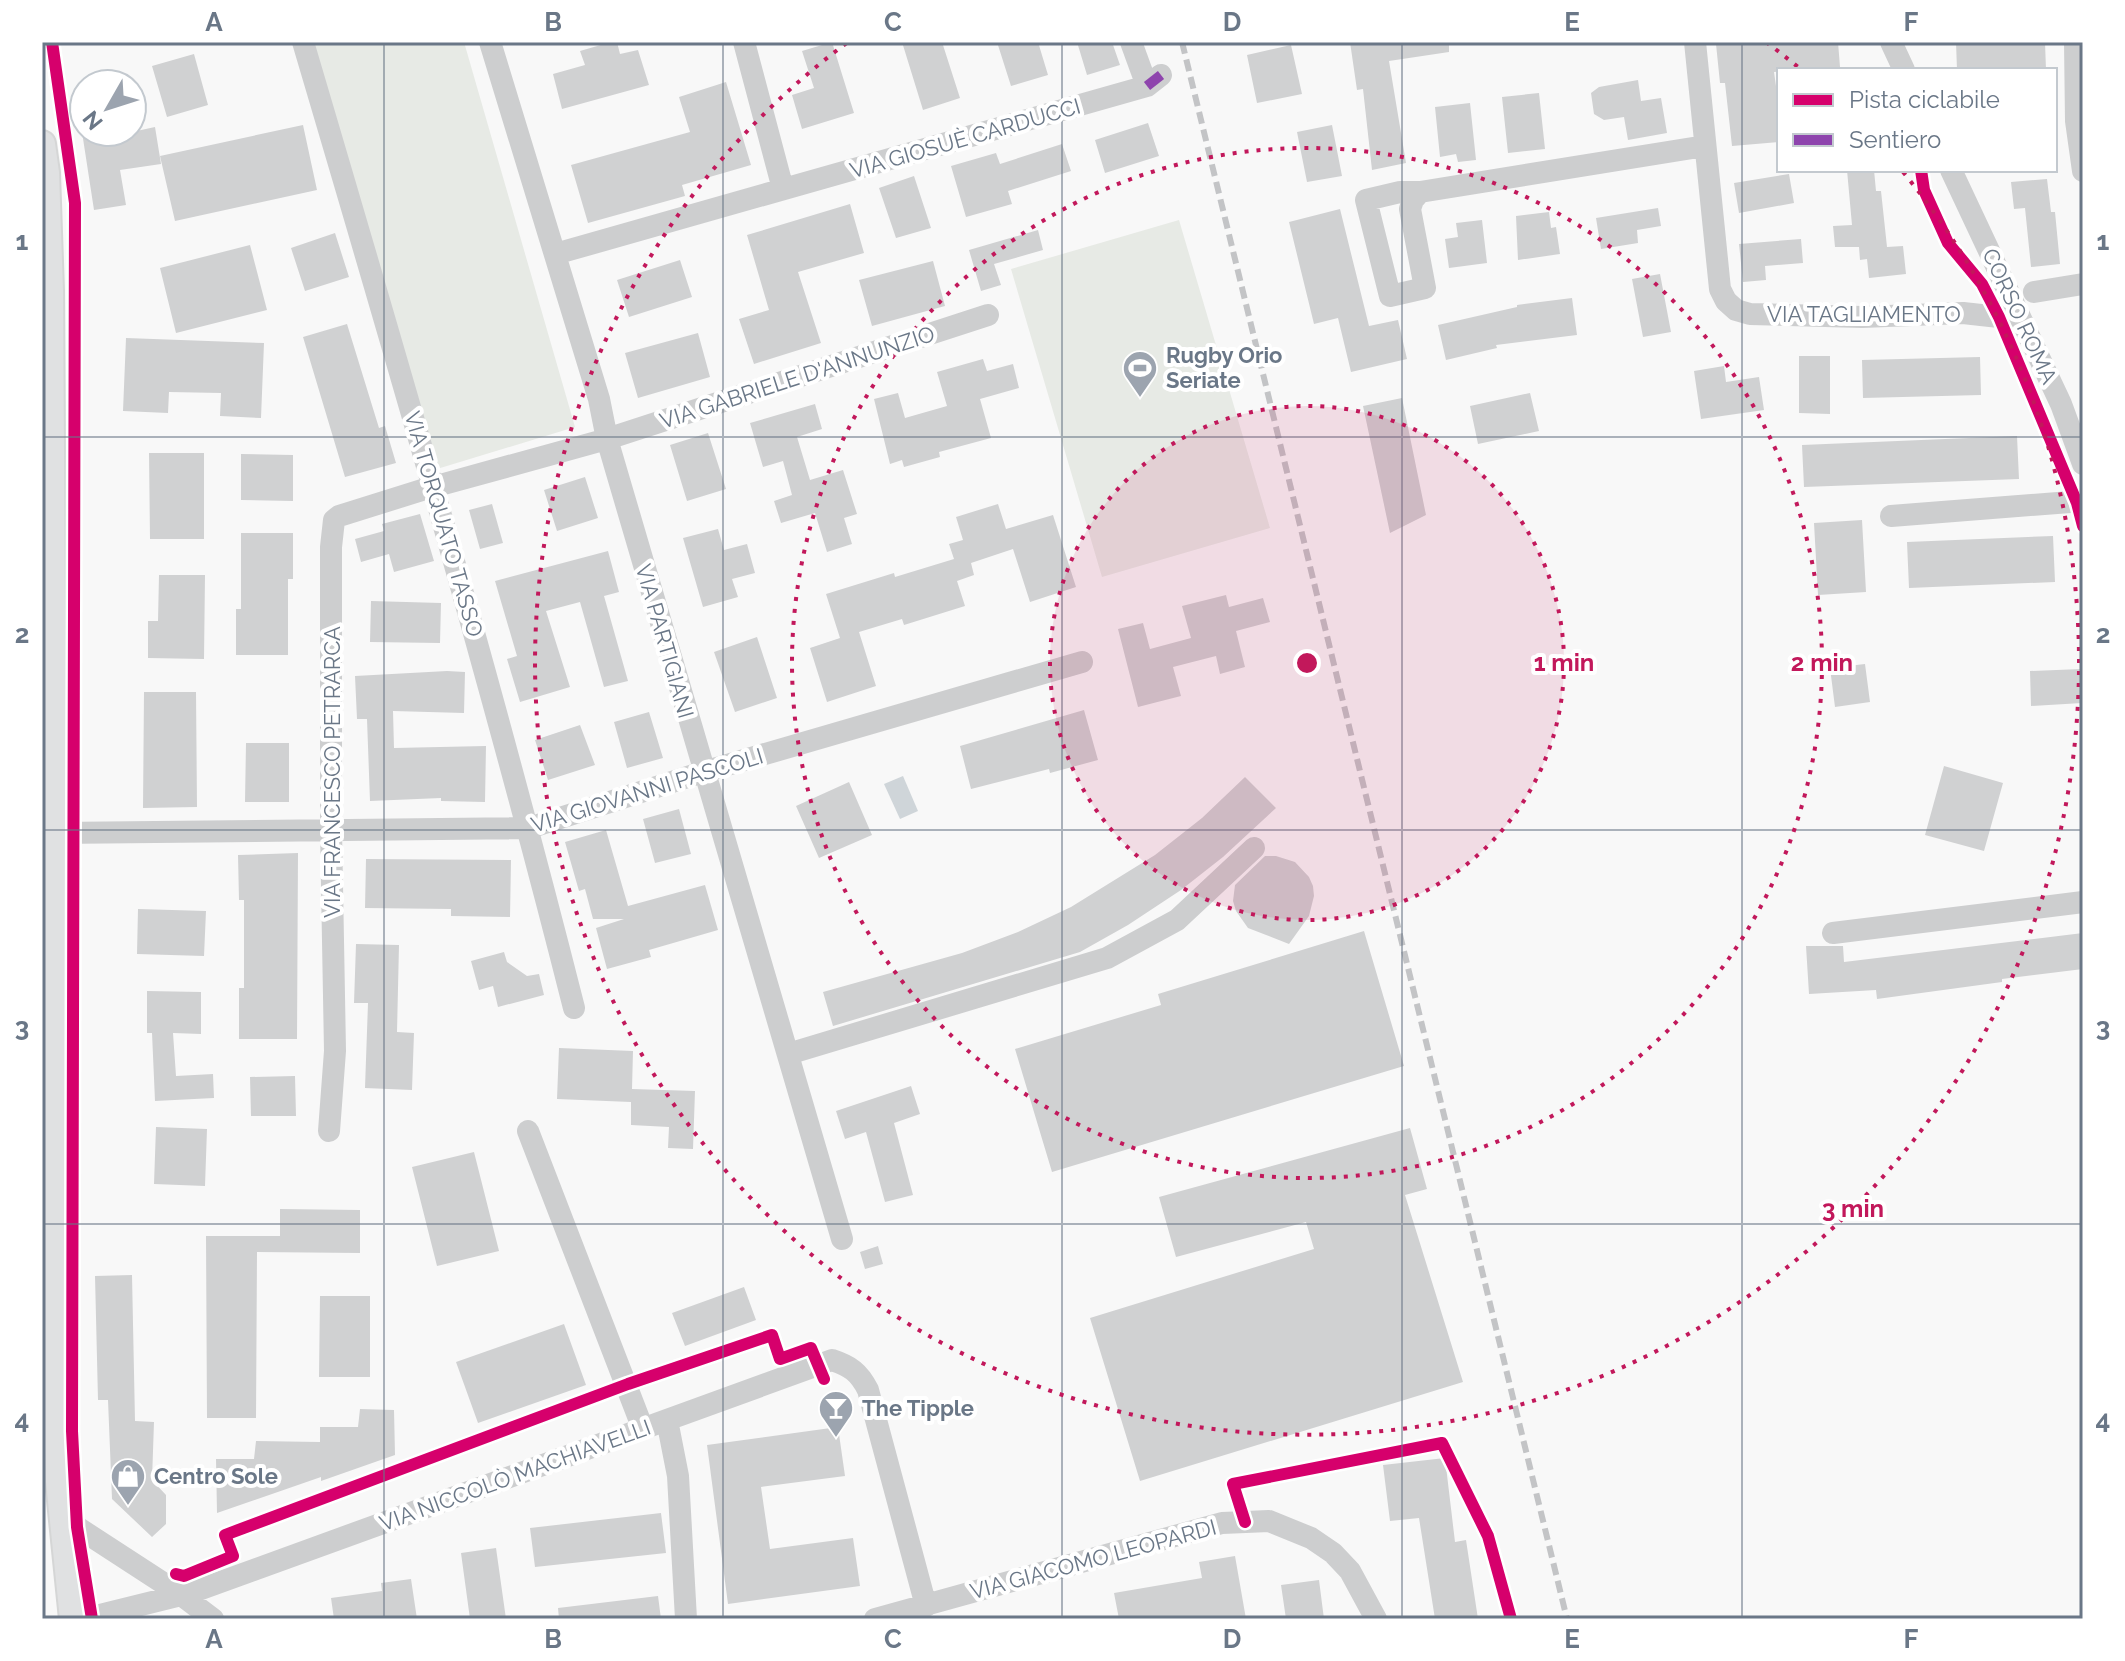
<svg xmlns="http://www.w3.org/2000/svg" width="2125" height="1661" viewBox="0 0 2125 1661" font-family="Raleway,sans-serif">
  <rect width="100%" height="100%" fill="#f8f8f8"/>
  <path fill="#e7eae5" d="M311,42H464L575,427L437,469Z
    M1179,220L1270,528L1102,577L1011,269Z"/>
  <path fill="#cfd5d9" d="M903,776L918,811L900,819L884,784Z"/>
  <path fill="#d0d1d2" d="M611,42H617L620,54L638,50L649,85L562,109L553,74L585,65L580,51Z
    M832,42L854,113L802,129L792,95L814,88L802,51Z
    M902,42H942L960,98L923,110Z
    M997,42H1038L1048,75L1011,86Z
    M1077,42H1112L1120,65L1087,75Z
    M1350,42H1449V52L1389,61L1406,163L1372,170L1363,89L1357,90Z
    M1740,42H1838L1840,67L1774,72L1779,107V142L1732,146L1725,83H1720L1716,44Z
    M1956,42H2045L2046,70H1957Z
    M1291,45L1302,94L1257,103L1247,55Z
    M194,54L208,105L167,117L152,66Z
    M1638,80L1641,101L1661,98L1667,133L1628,140L1624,117L1604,120L1594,114L1591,93L1599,87Z
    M726,82L751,165L682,185L685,196L588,223L571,165L690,132L679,97Z
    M1539,93L1545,149L1508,153L1502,97Z
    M1470,103L1476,160L1458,162L1456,154L1440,157L1435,107Z
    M1148,123L1159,156L1105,173L1095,140Z
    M303,125L317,190L175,221L160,156Z
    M1332,125L1342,176L1307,182L1297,132Z
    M155,127L161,164L120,170L126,205L94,210L82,132H132Z
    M1062,144L1071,171L1008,191L1012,204L966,217L951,166L996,153L1000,164Z
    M1847,170H1874L1876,191H1881L1887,247L1903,246L1906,274L1869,278L1867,259L1860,260L1859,247H1835L1833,226L1852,225Z
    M1789,174L1794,203L1739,213L1734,183Z
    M914,176L931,228L896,238L879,188Z
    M2047,179L2051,212H2055L2060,264L2031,267L2025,208L2014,209L2011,182Z
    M850,204L864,253L798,272L821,343L754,364L739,319L769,310L747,235Z
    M1658,208L1661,226L1637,230L1638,243L1601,249L1596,218Z
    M1340,209L1369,326L1398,320L1407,359L1351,372L1338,318L1314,324L1289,222Z
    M1549,212L1551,228L1556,227L1560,254L1518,260L1516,216Z
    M1482,220L1487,263L1449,268L1445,239L1458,237L1456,223Z
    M1038,230L1043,250L994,264L1001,285L981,291L969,250Z
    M335,233L349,277L305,291L291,248Z
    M1801,239L1803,263L1765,266L1766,280L1743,282L1739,244Z
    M250,245L267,310L176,333L160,268Z
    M680,260L692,297L629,317L617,280Z
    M933,261L945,306L872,326L859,280Z
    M1660,274L1671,332L1643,337L1632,279Z
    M1572,298L1577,335L1496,345L1497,348L1446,360L1438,325L1517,307V305Z
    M347,324L379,428L385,426L396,463L345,477L303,337Z
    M698,333L710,377L638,398L625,353Z
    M126,338L264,343L261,418L220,416L221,393L169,392L168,413L123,411Z
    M1799,356H1830V414L1799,413Z
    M1980,357L1981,395L1863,398L1862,360Z
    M983,359L987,371L1013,364L1019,388L980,399L991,438L939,452L940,457L904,467L902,460L890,464L874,399L898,393L905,418L947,406L937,372Z
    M1724,366L1726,382L1759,377L1764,410L1701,419L1694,371Z
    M1530,393L1539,431L1478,444L1470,406Z
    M1402,398L1426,515L1390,533L1363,406Z
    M815,404L822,429L797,437L810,480L843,470L857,514L844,518L852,544L827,552L815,513L781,523L774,501L792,495L783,461L763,467L750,423Z
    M708,433L726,489L687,501L670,445Z
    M2017,436L2019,479L1804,487L1802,445Z
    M149,453H204V539H150Z
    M241,454L293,455V501L241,500Z
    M585,477L598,518L557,531L544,490Z
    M492,504L503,543L480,549L469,510Z
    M998,504L1006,529L1053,515L1076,587L1030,602L1013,549L971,563L974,575L957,581L965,606L904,625L902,619L859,632L876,686L827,702L810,648L840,638L826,594L894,573L895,577L954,559L949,544L963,540L956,517Z
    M420,514L434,561L394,572L389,554L361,562L355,539L384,531L382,524Z
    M1862,520L1866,592L1818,595L1814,523Z
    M718,529L724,550L747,544L755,573L732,579L738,597L703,607L683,538Z
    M241,533H293V579H288V655H236V609H241Z
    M2053,536L2055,582L1909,588L1907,542Z
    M608,551L619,592L604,596L628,681L604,687L580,602L546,611L570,687L520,702L507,659L517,656L495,581Z
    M159,575H205L204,659L148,658V621H158Z
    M1226,595L1229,607L1263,598L1270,622L1236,631L1245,667L1220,674L1216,656L1173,667L1181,696L1138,707L1118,629L1143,623L1150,649L1191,638L1182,606Z
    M371,601L441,603L440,643L370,642Z
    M757,637L777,698L735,712L714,652Z
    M1865,664L1870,702L1835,707L1830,668Z
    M2081,669L2082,703L2031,706L2030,671Z
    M447,671L465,672L464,713L393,711L394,748L486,746L485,802L441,801V798L370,801L367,719H357L355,676Z
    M144,692H196L197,807L143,808Z
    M1084,710L1098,760L1050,773L1049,769L971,789L960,746Z
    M649,712L663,758L627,768L614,722Z
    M580,725L595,765L548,780L535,740Z
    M246,743H289V802H245Z
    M1944,766L2003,783L1984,851L1925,835Z
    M1245,777L1276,808L1223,857L1181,890L1128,925L1080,952L833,1026L823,992L962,953L1018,932L1071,907L1155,855L1202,818Z
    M849,782L872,835L819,858L796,806Z
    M679,809L691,854L655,863L643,819Z
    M606,830L628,906L705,885L718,930L649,950L651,957L607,969L596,928L624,919H593L585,889L579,891L565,842Z
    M298,853L297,1039H239V988H244V900H239L238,855Z
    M1265,856H1276L1295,862L1309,877L1313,886L1314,896L1309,916L1289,944L1248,928L1236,911L1233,901L1235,885Z
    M366,859L511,860L510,917L451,916V909L365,908Z
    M138,909L206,911L204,956L137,954Z
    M1364,931L1404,1066L1052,1172L1015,1049L1161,1005L1158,994Z
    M2083,933V969L2002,979V982L1877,999L1876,990L1809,994L1806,946H1843L1844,962Z
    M356,944L399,945L397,1032L414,1033L412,1090L365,1088L368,1003H354Z
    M504,952L507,962L527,976L539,974L544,995L498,1007L493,986L479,990L471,961Z
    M147,991L201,992V1034L173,1033L176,1076L213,1074L214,1098L155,1101L152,1033H147Z
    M559,1048L633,1051L632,1089L695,1091L693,1149L668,1148L669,1127L631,1125V1102L557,1099Z
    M295,1076L296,1116H251L250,1077Z
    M911,1086L920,1114L894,1123L913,1195L885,1202L866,1132L845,1139L836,1111Z
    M156,1127L207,1129L205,1186L154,1184Z
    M1410,1128L1427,1189L1405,1195L1463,1382L1140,1481L1090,1318L1314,1249L1306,1222L1176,1257L1159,1197Z
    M474,1152L499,1251L437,1266L412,1167Z
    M280,1209L360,1210V1253L257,1252L256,1418H207L206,1236H280Z
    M878,1246L883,1264L865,1269L860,1252Z
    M132,1275L135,1421L154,1422L152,1480L166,1495V1524L152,1537L112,1499L108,1400H98L95,1276Z
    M744,1287L756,1320L685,1346L672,1313Z
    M320,1296H370V1377H319Z
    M564,1324L586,1385L478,1423L456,1362Z
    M360,1409L394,1410L395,1455L321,1481V1477L217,1513L216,1459H254L256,1441L320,1442V1427H358Z
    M838,1427L845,1476L761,1487L770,1549L853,1538L860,1586L728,1604L707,1445Z
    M1445,1458L1455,1542L1466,1540L1478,1619H1435L1419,1518L1390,1521L1383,1465Z
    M661,1513L666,1553L535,1567L530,1528Z
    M496,1548L506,1619H470L461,1553Z
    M1235,1556L1246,1619H1119L1114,1593L1202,1578L1199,1562Z
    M411,1579L417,1619H334L331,1598L382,1591L381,1583Z
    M1319,1580L1324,1619H1286L1281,1585Z
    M658,1596L661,1619H559L558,1608Z"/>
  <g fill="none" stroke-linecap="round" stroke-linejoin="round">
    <g stroke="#d5d6d6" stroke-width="30">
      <path id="major" d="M42,144L46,173L50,291L57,1409L59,1481L73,1619"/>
    </g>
    <path stroke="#cdcecf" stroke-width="22" d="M303,42C398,363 492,684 574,1008
      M490,42L599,399L607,439L842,1239
      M744,42L783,189
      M1131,42L1147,86
      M1695,42L1720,289L1726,301L1736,310L1750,314L1862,317L1963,313L1999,317L2018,313
      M1891,42L1904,70
      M2075,42L2076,121L2083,171
      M1951,170L2061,404L2083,464
      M1420,192H1400L1366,200L1390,296L1425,288L1410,209L1413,200L1420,192L1705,146
      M555,254L1147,86L1161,75
      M2034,292L2083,284
      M1891,516L2083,501
      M55,833L529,828L703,772L1082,662
      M1833,933L2083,902
      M788,1054L1107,958L1177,920L1254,848
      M329,1131L335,1051L331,830V547L334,520L339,516L422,490L607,439L988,315
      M528,1131L643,1429
      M667,1420L678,1476L686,1619
      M62,1520L77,1527L180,1594L213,1619
      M73,1619L92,1617L193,1592L832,1360C850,1366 859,1372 868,1390L926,1606
      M875,1619L1222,1523L1269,1521L1311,1538L1333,1553L1350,1571L1376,1619"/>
    <use href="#major" stroke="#e0e1e2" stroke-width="26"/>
    <path stroke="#c3c4c6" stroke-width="6" stroke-dasharray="12 6" stroke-linecap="butt" d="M1182,42L1567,1619"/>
    <path stroke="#8e44ad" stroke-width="10" stroke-dasharray="20 10" stroke-linecap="butt" d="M1147,86L1161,75"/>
    <g stroke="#fff" stroke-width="17">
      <path id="cycleway" d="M52,42L75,203L72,1431L77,1527L92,1619
        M1921,170L1924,190L1948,243L1982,284L1999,317L2077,503L2083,526
        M1245,1522L1233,1484L1442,1443L1488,1536L1511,1619
        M176,1574L184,1576L233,1556L225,1535L628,1384L772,1335L780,1359L811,1348L824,1379"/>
    </g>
    <use href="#cycleway" stroke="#d6006c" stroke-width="12"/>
  </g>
  <path fill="none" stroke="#6a7787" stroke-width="2" stroke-opacity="0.55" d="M384,42V1619M723,42V1619M1062,42V1619M1402,42V1619M1742,42V1619M42,437H2083M42,830H2083M42,1224H2083"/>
  <circle cx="1307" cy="663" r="257" fill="#c2185b" fill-opacity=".12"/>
  <g fill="none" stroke="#c2185b" stroke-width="4" stroke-dasharray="4 8">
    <circle cx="1307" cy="663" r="257"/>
    <circle cx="1307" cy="663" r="515"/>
    <path d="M1766 42A772 772 0 0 1 1798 67M1903 172A772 772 0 1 1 848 42"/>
  </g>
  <defs>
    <g id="stadium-pin" transform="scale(1.8)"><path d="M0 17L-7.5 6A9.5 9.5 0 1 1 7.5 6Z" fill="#9ca4af" stroke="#fff"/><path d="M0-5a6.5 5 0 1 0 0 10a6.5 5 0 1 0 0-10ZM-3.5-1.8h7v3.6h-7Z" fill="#fff"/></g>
    <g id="bar-pin" transform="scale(1.8)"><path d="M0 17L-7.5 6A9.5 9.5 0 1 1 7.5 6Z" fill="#9ca4af" stroke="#fff"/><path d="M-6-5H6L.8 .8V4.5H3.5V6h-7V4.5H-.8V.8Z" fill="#fff"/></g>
    <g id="shop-pin" transform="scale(1.8)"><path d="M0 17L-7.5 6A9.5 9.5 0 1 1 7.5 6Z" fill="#9ca4af" stroke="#fff"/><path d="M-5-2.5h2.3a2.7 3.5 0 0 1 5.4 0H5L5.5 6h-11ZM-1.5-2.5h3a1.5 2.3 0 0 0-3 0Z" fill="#fff"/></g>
  </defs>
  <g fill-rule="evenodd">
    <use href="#stadium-pin" x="1140" y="368"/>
    <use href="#bar-pin" x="836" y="1408"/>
    <use href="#shop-pin" x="128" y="1476"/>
  </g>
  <g text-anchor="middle" stroke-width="8" stroke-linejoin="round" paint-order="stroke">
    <g font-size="22" fill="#6a7787" stroke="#fff">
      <text transform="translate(965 138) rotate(-16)" y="8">VIA GIOSUÈ CARDUCCI</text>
      <text x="1864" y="322">VIA TAGLIAMENTO</text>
      <text transform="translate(2020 316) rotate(65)" y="8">CORSO ROMA</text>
      <text transform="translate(797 377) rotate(-18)" y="8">VIA GABRIELE D'ANNUNZIO</text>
      <text transform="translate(444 524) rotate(74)" y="8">VIA TORQUATO TASSO</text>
      <text transform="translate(665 641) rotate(74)" y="8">VIA PARTIGIANI</text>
      <text transform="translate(332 772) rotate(-90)" y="8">VIA FRANCESCO PETRARCA</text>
      <text transform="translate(647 790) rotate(-17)" y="8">VIA GIOVANNI PASCOLI</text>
      <text transform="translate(515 1475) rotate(-20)" y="8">VIA NICCOLÒ MACHIAVELLI</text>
      <text transform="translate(1093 1559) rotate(-15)" y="8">VIA GIACOMO LEOPARDI</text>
    </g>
    <g font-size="22" font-weight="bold" fill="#6a7787" stroke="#fff" text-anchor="start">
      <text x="1166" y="363">Rugby Orio<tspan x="1166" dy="25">Seriate</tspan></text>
      <text x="862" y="1416">The Tipple</text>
      <text x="154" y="1484">Centro Sole</text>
    </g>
  </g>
  <circle cx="1307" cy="663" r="12" fill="#c2185b" stroke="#fff" stroke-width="4"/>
  <g font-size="24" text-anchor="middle" font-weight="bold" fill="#c2185b" stroke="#fff" stroke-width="8" stroke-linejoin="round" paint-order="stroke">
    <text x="1564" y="671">1 min</text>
    <text x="1822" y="671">2 min</text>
    <text x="1853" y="1217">3 min</text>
  </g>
  <rect width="2125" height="1661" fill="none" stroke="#ffffff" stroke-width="88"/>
  <rect x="1777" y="68" width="280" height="104" fill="#ffffff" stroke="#c3c9cf" stroke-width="2"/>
  <rect x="1793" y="94" width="40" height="12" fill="#d6006c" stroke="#c3c9cf" stroke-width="2"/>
  <text x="1849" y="108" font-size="24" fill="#6a7787">Pista ciclabile</text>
  <rect x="1793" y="134" width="40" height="12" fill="#8e44ad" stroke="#c3c9cf" stroke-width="2"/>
  <text x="1849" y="148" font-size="24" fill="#6a7787">Sentiero</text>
  <g transform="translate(108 108) rotate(231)"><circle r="38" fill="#ffffff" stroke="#c3c9cf" stroke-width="2"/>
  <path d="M0-6L14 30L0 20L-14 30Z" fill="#9ca4af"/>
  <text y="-12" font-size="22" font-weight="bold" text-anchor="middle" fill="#6a7787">N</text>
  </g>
  <rect x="44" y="44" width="2037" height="1573" fill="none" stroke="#6a7787" stroke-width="3"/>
  <g font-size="26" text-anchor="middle" font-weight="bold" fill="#6a7787">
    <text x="214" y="31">A</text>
    <text x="553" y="31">B</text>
    <text x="893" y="31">C</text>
    <text x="1232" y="31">D</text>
    <text x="1572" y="31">E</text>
    <text x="1911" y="31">F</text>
    <text x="22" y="250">1</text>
    <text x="2103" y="250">1</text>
    <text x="22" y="643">2</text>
    <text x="2103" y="643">2</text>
    <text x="22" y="1036">3</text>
    <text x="2103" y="1036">3</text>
    <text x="22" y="1429">4</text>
    <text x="2103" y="1429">4</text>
    <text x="214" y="1648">A</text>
    <text x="553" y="1648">B</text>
    <text x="893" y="1648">C</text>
    <text x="1232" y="1648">D</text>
    <text x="1572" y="1648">E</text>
    <text x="1911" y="1648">F</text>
  </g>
</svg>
